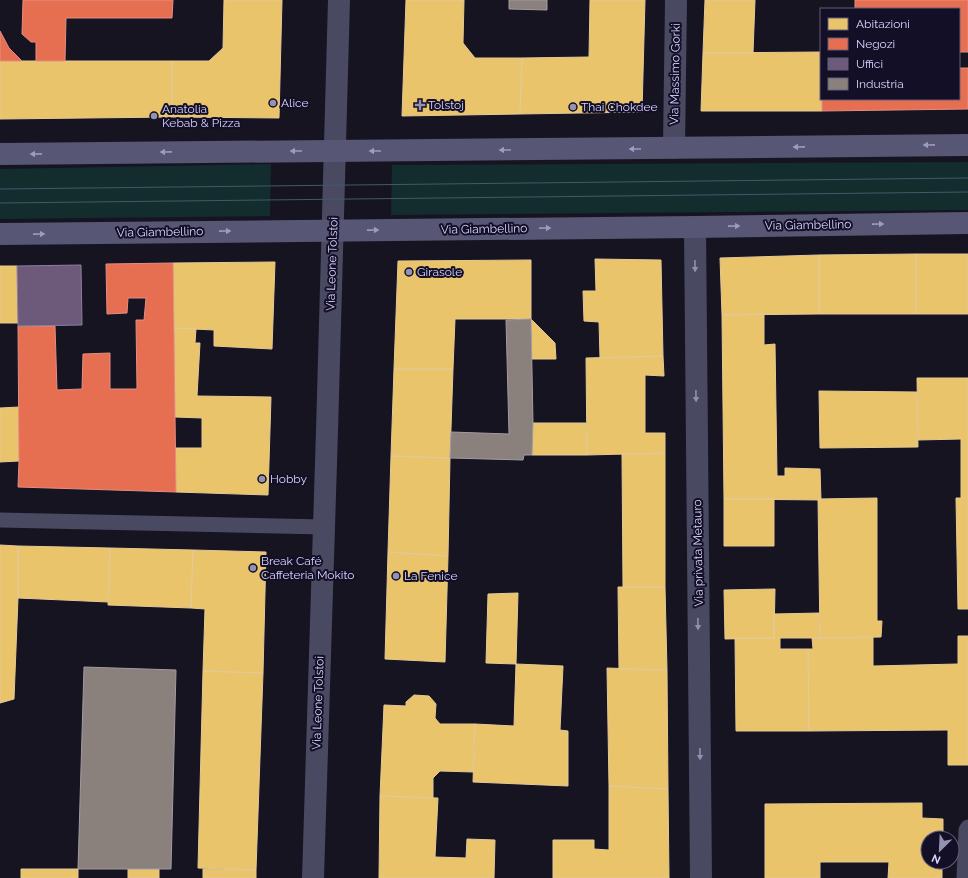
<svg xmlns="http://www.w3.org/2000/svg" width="968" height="878" viewBox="0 0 968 878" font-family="Raleway,sans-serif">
  <rect width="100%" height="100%" fill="#161421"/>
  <path fill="#132c2d" d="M968,162V210L391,215L392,165Z
    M271,164L270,216L0,219V169Z"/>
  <path fill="#e9c46a" stroke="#e4c997" d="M224,0H282L279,118L172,117V61H209L223,48Z
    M406,0H464L463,43L475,58H522L520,114L402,116Z
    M590,0H645L642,112L520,114L522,58L589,57Z
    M705,0H755L753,53H703Z
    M821,52V99H822V111H701L703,53Z
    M0,61H172V117L0,119Z
    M916,254H968V314H916Z
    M916,254V314H819V255Z
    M819,255V314L722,315L720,258Z
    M595,259L661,260L663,356L600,358L599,322L584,321L583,291H596Z
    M531,260V319H455L453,369H394L398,261Z
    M275,262L272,349L214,346V330L174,328L173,263Z
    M0,266H17L18,323H0Z
    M764,314V345L775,344L777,476H785V468L820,469L821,500L724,499L722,315Z
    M531,319L555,343L556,359H531Z
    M174,328L196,329L195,343H200L197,396L271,397L268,495L176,492L175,448H202V418L175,417Z
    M663,356L664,376L645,375V433H665V453L587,455L586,358Z
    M394,369H453L450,458L391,456Z
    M917,378H968V609H958L956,498H961V439L918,440Z
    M819,391L917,392L918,447L820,448Z
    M19,407V461L0,462V408Z
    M533,423H586L587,455H532Z
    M665,453V587H623L622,454Z
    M391,456L450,458L448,556L388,552Z
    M877,498V621H882L881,637L820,638L818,499Z
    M724,499H774V546H724Z
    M0,545L18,546V598L14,699L0,703Z
    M18,546L110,548L108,602L18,598Z
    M110,548L193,550L191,608L108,605Z
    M193,550L266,552L263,673L203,671L205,609L191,608Z
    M388,552L448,556L445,662L385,659Z
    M618,587H665L667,670L619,669Z
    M775,589L774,638L725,639L724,590Z
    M518,593L516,664L486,663L488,594Z
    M819,613L820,638H780V649H808L809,731H736L735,638H774V614Z
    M958,636H968V765H948V730L809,731L808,649H813L812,638L873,637V666L958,664Z
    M516,664L563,666L560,730L568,731V786L473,782L475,724L514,726Z
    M607,668L667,670L668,789L609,786Z
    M203,671L263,673L256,870L198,868Z
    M414,695L429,696L436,704L435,718L440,724H475L473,772L440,771L433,778V798L380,796L384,705L406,706V702Z
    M609,786L668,789L669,878H553V840H594V849L609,850Z
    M380,796L438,798L435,857L466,858L467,839L495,840L494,878H379Z
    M922,803V818L943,819V838H928V862H942V878H888L889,862H820V878H765V804Z
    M21,869H78V878H21Z
    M128,869H159V878H128Z
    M203,869L256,870V878H203Z"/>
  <path fill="#e76f51" stroke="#e38d85" d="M23,0H173L172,18H66L65,61H36V42H31L22,34Z
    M855,0H968V52H959V9H855Z
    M0,31L9,48L22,61H0Z
    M959,68H968V109L822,111V99H959Z
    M173,263L176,492L18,487L19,461L18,326H55L57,390L82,389L83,354L110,353V389H137L136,320H144L146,298H128L127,313L107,314L106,264Z"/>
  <path fill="#6d597a" stroke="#8d7ea2" d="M81,265L82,325L18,326L17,266Z"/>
  <path fill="#8a817c" stroke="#a29aa3" d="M509,0H547V10L509,9Z
    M531,319L533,423L532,455H524L523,460L450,458L451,432L509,434L506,320Z
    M84,667L176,670L171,869H78Z"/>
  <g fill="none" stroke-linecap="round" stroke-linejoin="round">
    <path stroke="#4a4962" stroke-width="15" d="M0,520L324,527
      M964,878L966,830L968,827"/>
    <path stroke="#4a4962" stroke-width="22" d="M674,148L676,0
      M695,227L701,878
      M313,878C322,585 332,293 339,0"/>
    <path stroke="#575674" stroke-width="22" d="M0,154L968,145
      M0,234L695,227L968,223"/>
    <path stroke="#43596b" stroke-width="1" d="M0,189L968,178
      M0,203L968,192"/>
  </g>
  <defs><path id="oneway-solid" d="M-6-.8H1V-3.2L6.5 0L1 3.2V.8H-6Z"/></defs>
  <g fill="#9e9bc0">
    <use href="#oneway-solid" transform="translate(929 145) rotate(179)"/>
    <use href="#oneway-solid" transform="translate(799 147) rotate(179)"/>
    <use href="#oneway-solid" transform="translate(635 149) rotate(180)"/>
    <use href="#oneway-solid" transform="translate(505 150) rotate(180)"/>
    <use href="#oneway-solid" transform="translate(296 151) rotate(-180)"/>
    <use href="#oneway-solid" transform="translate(375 151) rotate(-180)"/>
    <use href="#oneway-solid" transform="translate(166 152) rotate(179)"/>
    <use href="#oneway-solid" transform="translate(36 154) rotate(179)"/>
    <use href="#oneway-solid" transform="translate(878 224) rotate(-1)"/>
    <use href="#oneway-solid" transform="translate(734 226) rotate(-1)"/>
    <use href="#oneway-solid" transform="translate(545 228) rotate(-1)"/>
    <use href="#oneway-solid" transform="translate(373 230) rotate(-1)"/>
    <use href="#oneway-solid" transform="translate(225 231) rotate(-1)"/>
    <use href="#oneway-solid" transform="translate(39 234) rotate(-1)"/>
  </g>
  <g fill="#928eb0">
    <use href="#oneway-solid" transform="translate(695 266) rotate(89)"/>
    <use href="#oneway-solid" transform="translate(696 396) rotate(89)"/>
    <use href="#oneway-solid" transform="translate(698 624) rotate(89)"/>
    <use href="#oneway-solid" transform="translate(700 754) rotate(89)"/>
  </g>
  <g fill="#9591b1" stroke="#130f26" stroke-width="1.5">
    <circle cx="273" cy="103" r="4"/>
    <path d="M418 99h4v4h4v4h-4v4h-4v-4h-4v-4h4z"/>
    <circle cx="573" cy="107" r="4"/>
    <circle cx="154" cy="116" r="4"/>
    <circle cx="409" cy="272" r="4"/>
    <circle cx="262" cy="479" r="4"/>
    <circle cx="253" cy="568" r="4"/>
    <circle cx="396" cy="576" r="4"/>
  </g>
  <g text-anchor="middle" stroke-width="4" stroke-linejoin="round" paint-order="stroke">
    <g font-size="12" fill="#d9d4ff" stroke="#130f26">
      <text transform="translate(675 74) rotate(-89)" y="4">Via Massimo Gorki</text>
      <text transform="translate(808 225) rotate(-1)" y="4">Via Giambellino</text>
      <text transform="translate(484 229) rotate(-1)" y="4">Via Giambellino</text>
      <text transform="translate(160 232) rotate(-1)" y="4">Via Giambellino</text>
      <text transform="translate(332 264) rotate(-88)" y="4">Via Leone Tolstoi</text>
      <text transform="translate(698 553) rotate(-91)" y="4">Via privata Metauro</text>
      <text transform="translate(318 703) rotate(-88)" y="4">Via Leone Tolstoi</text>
    </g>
    <g font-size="12" fill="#d9d4ff" stroke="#130f26" text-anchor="start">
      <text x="281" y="107">Alice</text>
      <text x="428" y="109">Tolstoj</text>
      <text x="581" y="111">Thai Chokdee</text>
      <text x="162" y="113">Anatolia<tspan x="162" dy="14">Kebab &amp; Pizza</tspan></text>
      <text x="417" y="276">Girasole</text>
      <text x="270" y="483">Hobby</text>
      <text x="261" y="565">Break Café<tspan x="261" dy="14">Caffeteria Mokito</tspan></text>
      <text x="404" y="580">La Fenice</text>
    </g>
  </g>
  <rect x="820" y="8" width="140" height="92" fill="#130f26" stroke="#625e7d"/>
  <rect x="828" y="18" width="20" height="12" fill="#e9c46a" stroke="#625e7d"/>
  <text x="856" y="28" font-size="12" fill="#d9d4ff">Abitazioni</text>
  <rect x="828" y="38" width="20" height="12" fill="#e76f51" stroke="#625e7d"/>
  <text x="856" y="48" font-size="12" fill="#d9d4ff">Negozi</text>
  <rect x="828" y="58" width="20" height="12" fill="#6d597a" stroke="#625e7d"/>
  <text x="856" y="68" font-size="12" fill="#d9d4ff">Uffici</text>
  <rect x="828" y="78" width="20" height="12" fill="#8a817c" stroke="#625e7d"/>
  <text x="856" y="88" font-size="12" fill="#d9d4ff">Industria</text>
  <g transform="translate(940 850) rotate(204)"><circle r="19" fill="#130f26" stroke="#625e7d"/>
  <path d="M0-3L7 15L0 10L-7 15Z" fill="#9591b1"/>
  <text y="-6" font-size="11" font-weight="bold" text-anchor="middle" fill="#d9d4ff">N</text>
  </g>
</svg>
